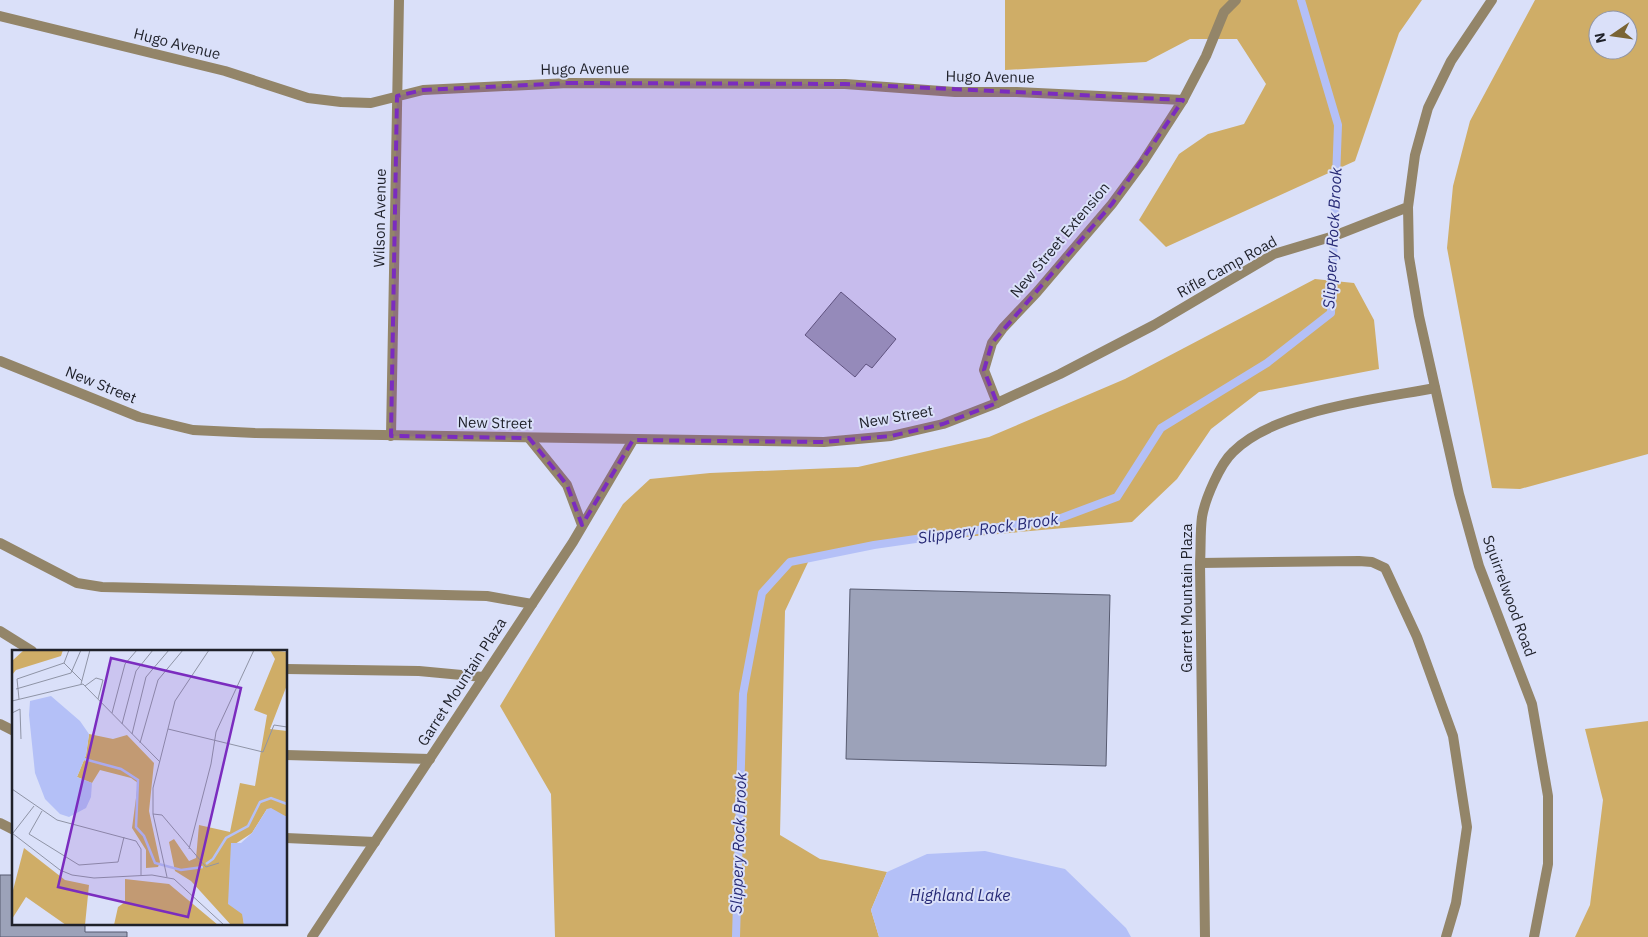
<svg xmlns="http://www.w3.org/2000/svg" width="1648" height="937" viewBox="0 0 1648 937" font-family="'IBM Plex Sans',sans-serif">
  <rect width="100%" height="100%" fill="#dae0f9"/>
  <path fill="#cfad67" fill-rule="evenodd" d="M1005,0H1422L1399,33L1355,161L1166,247L1139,220L1179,154L1208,134L1244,124L1266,84L1237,39H1190L1146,62L1005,70Z
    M1535,0H1648V454L1520,489L1492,488L1447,248L1453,186L1470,121ZM1598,20H1628V50H1598Z
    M1315,279L1354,283L1374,320L1379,369L1259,392L1211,429L1177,479L1132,522L874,545L810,558L785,611L780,835L820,859L887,872L871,910L879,937H555L551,794L500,706L623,504L650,479L710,473L858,467L989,437L1125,379Z
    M1648,721V937H1575L1590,905L1603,800L1585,729Z"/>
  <path fill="#b4c0f7" d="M985,851L1065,869L1126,928L1131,937H879L871,910L887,872L927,854Z"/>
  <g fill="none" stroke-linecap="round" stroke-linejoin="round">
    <path stroke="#b4c0f7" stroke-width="8" d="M736,937L743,694L762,593L790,562L874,545L1061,518L1117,497L1161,428L1267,363L1331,313L1338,125L1301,0"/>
  </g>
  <path fill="#9ca2b9" stroke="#575b70" d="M841,292L896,339L872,368L866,364L855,377L805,335Z
    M850,589L1110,595L1106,766L846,759Z
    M0,875H14V923H85V932H127V937H0Z"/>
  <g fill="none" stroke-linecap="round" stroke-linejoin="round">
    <path stroke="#938569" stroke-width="10" d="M1183,100L1206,56L1224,12L1236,0
      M0,543L77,583L102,587L487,596L532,604
      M1200,563L1359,561L1372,562L1385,568L1417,637L1453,736L1467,827L1456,903L1446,937
      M0,631L32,651
      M286,669L419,671L483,677
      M0,724L14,731
      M286,755L430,759
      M0,823L14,830
      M286,838L375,842"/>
    <path stroke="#938569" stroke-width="10" d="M0,16L225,71L308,98L341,102L371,103L423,90L568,83L845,84L955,92H1017L1183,100L1143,162L1112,204L1037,292L1003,328L992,343L984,370L997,403
      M391,436L399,0
      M529,438L567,485L582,525
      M312,937L573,542L633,440
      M1205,937L1200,563C1201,548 1200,532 1202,517C1205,499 1220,464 1233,452C1274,410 1378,399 1435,388"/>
    <path stroke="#938569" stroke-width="10" d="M1492,0L1451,61L1428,108L1415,155L1408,207L1409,257L1419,316L1459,494L1479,566L1532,704L1548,796V864L1534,937
      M0,361L139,417L193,430L255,433L824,442L891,436L943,424L997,403L1060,374L1154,325L1274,254L1334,236L1408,207"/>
  </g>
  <path fill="#7b2cbf" fill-opacity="0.2" stroke="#7b2cbf" stroke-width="4" stroke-dasharray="10 6" stroke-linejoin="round" d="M568,83L845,84L1183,100L1112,204L992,343L984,370L997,403L943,424L891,436L824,442L633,440L582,525L567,485L529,438L391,436L397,96L423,90Z"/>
  <g text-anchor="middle" stroke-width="4" stroke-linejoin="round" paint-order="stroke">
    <g font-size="15" fill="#1f212a" stroke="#dae0f9">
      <text transform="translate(177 44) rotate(14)" y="5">Hugo Avenue</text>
      <text transform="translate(585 69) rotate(-1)" y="5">Hugo Avenue</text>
      <text transform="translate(990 77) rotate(1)" y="5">Hugo Avenue</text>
      <text transform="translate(380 218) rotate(-89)" y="5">Wilson Avenue</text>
      <text transform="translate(1060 240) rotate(-50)" y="5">New Street Extension</text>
      <text transform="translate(1227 267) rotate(-29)" y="5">Rifle Camp Road</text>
      <text transform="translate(101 385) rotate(22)" y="5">New Street</text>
      <text transform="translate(896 417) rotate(-10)" y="5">New Street</text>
      <text transform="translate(495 423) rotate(1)" y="5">New Street</text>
      <text transform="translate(1509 596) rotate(70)" y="5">Squirrelwood Road</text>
      <text transform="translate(1187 598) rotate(-90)" y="5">Garret Mountain Plaza</text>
      <text transform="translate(462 682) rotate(-57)" y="5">Garret Mountain Plaza</text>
    </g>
    <g font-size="16" font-style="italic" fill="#272a76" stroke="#dae0f9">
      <text transform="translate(1332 238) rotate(-87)" y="6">Slippery Rock Brook</text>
      <text transform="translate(988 528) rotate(-8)" y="6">Slippery Rock Brook</text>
      <text transform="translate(738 843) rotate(-88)" y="6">Slippery Rock Brook</text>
      <text x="960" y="901">Highland Lake</text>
    </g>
  </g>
  <g transform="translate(12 650)">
    <rect width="275" height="275" fill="#dae0f9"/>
    <path d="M12,0H51L49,6L4,20L0,25V11ZM258,0L275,2V35L258,79L275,81V167L255,159L240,183L223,194L232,275H219L179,231L163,221L157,192L162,189L177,211L184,208L187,175L218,182L228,133L243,136L255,65L242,60L263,9ZM77,84L101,89L115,85L142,113L137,161L148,212L146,217L134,218V200L120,178L126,133L119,128L88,120L80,133L65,127L74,105ZM12,198L53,230L77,235L73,275H54L14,247L0,269V244ZM113,229L157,234L206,275H102L106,257L113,252Z" fill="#cfad67"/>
    <path d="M39,46L68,71L77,84L74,105L65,127L80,133L79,147L74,158L57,167L48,164L33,149L23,123L17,65L18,51ZM259,158L275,167V275H232L230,264L216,254L219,193H229L240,183L255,159Z" fill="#b4c0f7"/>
    <path fill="none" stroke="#b4c0f7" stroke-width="2.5" d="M72,109L109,119L126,130L124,177L132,186L143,213L169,220L191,217M194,214L201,209L214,188L236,176L248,152L259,148L275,154"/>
    <path fill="none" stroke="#8f94a6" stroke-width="1" d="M52,13L70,31M69,34L78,0M73,36L84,28L91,30L86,49M4,39L59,23L69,0M7,49L5,29L52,13L57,0M0,51L71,34L148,112M0,63L8,59L9,89M100,63L113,14L125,0M110,74L124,21L141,0M156,79L251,102L262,75L275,77M120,84L134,27L157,0M128,93L146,30L171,0M0,139L45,170L124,191L129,199V225M30,161L17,184L67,215L106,212L112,187M141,164L150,165L194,217L207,213M0,183L48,220L60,225L82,228L140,225L162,229L212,275M1,183L22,156M177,199L199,114L204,82L242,0M155,227L141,164V138L163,51L197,0"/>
    <path fill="#7b2cbf" fill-opacity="0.15" stroke="#7b2cbf" stroke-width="2.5" d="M99,8L229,38L176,267L46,237Z"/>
    <rect width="275" height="275" fill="none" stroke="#1f212a" stroke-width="2.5"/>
  </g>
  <g transform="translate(1613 35) rotate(257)"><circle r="24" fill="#dae0f9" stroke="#8f94a6"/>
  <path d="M0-4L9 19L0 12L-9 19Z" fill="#7a6434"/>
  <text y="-8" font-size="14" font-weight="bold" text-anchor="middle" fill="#1f212a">N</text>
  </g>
</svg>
